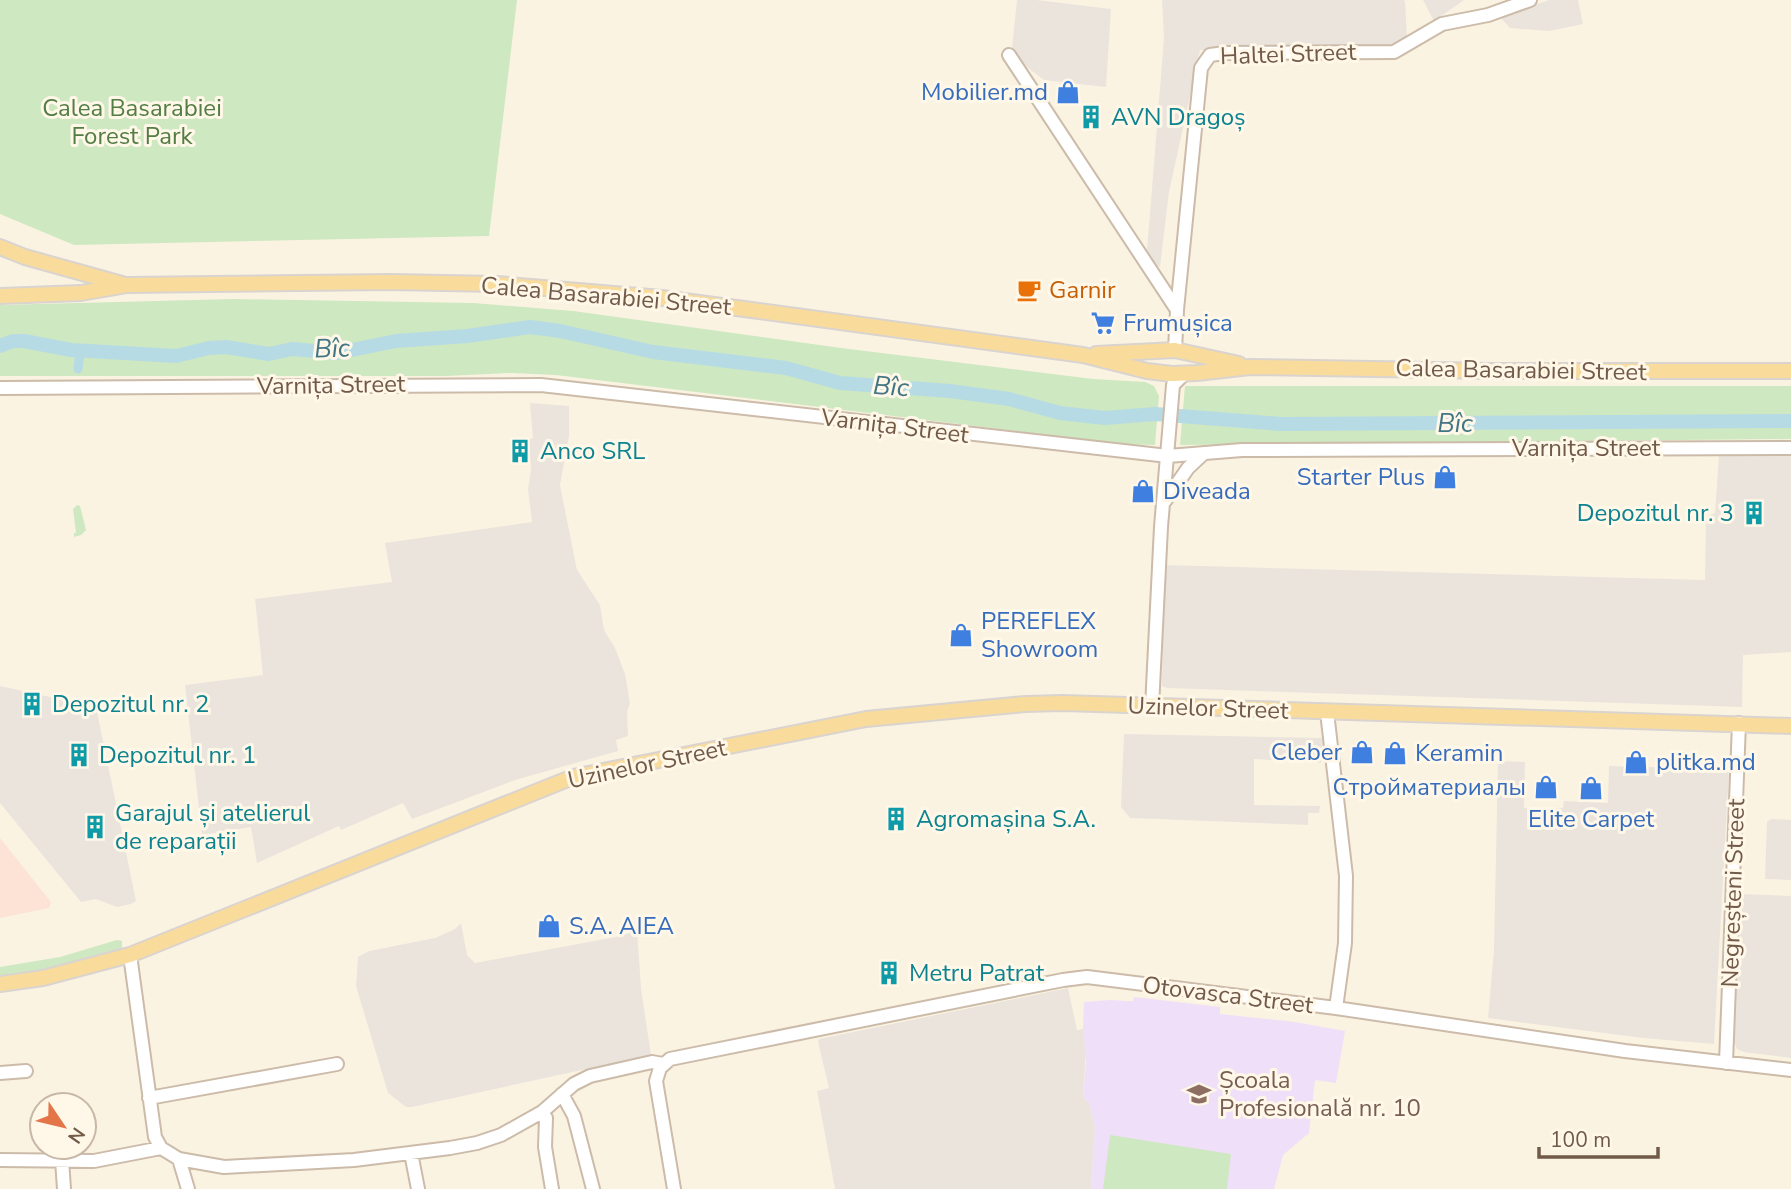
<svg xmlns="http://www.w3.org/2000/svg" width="1791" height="1189" viewBox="0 0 1791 1189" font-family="'Nunito Sans',sans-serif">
  <rect width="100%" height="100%" fill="#fbf3e2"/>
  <path fill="#fce3d6" d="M0,838L51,902L49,908L0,918Z"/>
  <path fill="#eae4dd" d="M1017,0H1037L1111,9L1106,87L1044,80L1020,62L1012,48Z
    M1162,0H1403L1405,1L1407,39L1387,46L1200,50L1169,192L1160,267L1152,263L1147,251L1164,38Z
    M1423,0H1464L1434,21Z
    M1549,0H1578L1583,24L1549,31L1510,28L1500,17Z
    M530,403L569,406V436L560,485L577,570L600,605L604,630L615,648L625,674L630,703L627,712L628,736L616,740L618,751L515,780L412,819L403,803L341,830L339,826L257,863L251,827L202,835L185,685L263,675L255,599L392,582L385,543L532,522L528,489L531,470L529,439L533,438Z
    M1719,455H1791V652L1743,655L1742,707L1167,688L1162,686L1164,565L1705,580L1706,517L1715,513Z
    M0,686L96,707L136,901L131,904L117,907L96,899L81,902L0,803Z
    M1124,734L1323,738L1321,763L1254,759V805L1320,806L1319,813H1308V825L1130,818L1121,807Z
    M1498,761L1525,762L1524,808H1563L1564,801L1608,803L1609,766L1729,769L1714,1044L1643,1038L1488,1018L1494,950Z
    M1771,819L1791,820V880L1765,879L1767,822Z
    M1740,894L1791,896V1058L1744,1052L1737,1049L1732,1037Z
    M461,923L467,955L475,963L621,936L637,930L641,988L651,1055L412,1107H406L388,1093L356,986L358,957L369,951L435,938L455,929Z
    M1068,988L1077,1030L1083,1029L1086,1050L1083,1097L1089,1103L1095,1128L1091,1189H835L817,1091L829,1088L818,1042L819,1039Z"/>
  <path fill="#f0dff8" d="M1134,997L1220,1007V1014L1295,1022L1345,1031L1336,1083L1315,1080L1309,1133L1283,1155L1274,1189H1091L1095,1128L1089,1103L1083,1097L1086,1062L1083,1028L1084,1002L1110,1000L1127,1001H1133Z"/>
  <path fill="#cee8c1" d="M0,0H517L489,236L74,245L0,214Z
    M233,299L473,303L573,311L841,348L1093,379L1145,382L1154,386L1159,396L1155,445L1123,444L556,375L511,373L446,376H0V305Z
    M1185,386H1791V439L1180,445Z
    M77,505L80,506L86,530L81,535L74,537V533H76L73,509Z
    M117,940L122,941V949L111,954L37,973L0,977V967L60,957Z
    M1110,1135L1231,1154L1227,1189H1103Z"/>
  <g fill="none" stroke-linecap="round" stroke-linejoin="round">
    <path stroke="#b7dbe4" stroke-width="9" d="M78,369L80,351"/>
    <path stroke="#b7dbe4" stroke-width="14" d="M0,346L13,341H24L71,350L176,356L209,348L226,347L269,354L292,349L337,353L396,341L467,336L530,327L560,331L653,352L786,368L840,383L950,391L1009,399L1060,413L1105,418L1155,414L1281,424L1791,421"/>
    <g stroke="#ccbba9" stroke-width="16">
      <path id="minor" d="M1009,55L1177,310
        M1175,350L1177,310L1201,68L1210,55L1225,53L1394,52L1442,24L1488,15L1530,0
        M0,388L541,385L1168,456L1242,450L1791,448
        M1165,501L1188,468L1204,453
        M1152,707L1161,527L1173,385L1184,374
        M1327,712L1346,876L1345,943L1336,1008
        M130,955L155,1137L161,1148L179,1159L224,1167L354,1160L450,1148L477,1143L501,1135L542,1112L574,1084L590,1076L652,1062L663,1064
        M1726,1063L1739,723
        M0,1073L26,1071
        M562,1094L574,1116L593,1189
        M149,1098L337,1064
        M542,1112L546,1118L545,1147L552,1189
        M411,1153L418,1189
        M179,1159L188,1189
        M0,1160L94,1161L161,1148
        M62,1160L64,1189
        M674,1189L656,1081L660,1068L670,1059L1063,980L1087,977L1336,1008L1625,1051L1791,1070"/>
    </g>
    <g stroke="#dad4d0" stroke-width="18">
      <path id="major" d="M0,247L25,257L122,284
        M0,296L81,293L127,285L390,282L497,284L662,298L759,311L1083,355L1147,371L1172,374L1197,373L1250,367L1493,371H1791
        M1096,354L1175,350L1239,364
        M0,984L43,978L130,955L573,777L866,719L1025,704L1063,703L1791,726"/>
    </g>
    <use href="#minor" stroke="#fff" stroke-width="12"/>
    <use href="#major" stroke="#f9dc9b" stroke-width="14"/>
  </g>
  <defs>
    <g id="shop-bare" transform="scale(1.89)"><path d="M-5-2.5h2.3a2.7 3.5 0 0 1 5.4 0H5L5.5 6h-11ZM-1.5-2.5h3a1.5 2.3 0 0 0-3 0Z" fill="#3f7fe0" stroke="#fff7e8" stroke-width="2.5" paint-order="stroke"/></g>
    <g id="building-bare" transform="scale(1.89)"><path d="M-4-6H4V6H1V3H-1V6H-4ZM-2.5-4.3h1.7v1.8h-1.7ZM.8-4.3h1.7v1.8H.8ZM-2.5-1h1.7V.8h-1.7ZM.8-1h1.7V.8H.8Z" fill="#0f9aa8" stroke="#fff7e8" stroke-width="2.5" paint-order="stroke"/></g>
    <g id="cafe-bare" transform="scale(1.89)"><path d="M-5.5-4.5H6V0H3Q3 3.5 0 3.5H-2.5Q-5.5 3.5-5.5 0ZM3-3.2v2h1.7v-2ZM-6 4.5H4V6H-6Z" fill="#e8710a" stroke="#fff7e8" stroke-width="2.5" paint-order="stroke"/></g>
    <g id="supermarket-bare" transform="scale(1.89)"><path d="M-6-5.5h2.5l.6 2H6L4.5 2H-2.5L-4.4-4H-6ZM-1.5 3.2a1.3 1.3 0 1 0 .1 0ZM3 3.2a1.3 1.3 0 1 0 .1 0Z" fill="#3f7fe0" stroke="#fff7e8" stroke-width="2.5" paint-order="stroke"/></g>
    <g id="university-bare" transform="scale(1.89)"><path d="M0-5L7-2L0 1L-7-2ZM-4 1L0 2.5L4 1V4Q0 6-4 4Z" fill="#8d6e63" stroke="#fff7e8" stroke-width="2.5" paint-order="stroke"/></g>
  </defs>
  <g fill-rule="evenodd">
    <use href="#shop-bare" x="1068" y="92"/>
    <use href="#building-bare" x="1091" y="117"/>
    <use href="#cafe-bare" x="1029" y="290"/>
    <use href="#supermarket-bare" x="1103" y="323"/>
    <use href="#building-bare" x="520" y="451"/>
    <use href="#shop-bare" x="1445" y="477"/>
    <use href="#shop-bare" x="1143" y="491"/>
    <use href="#building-bare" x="1754" y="513"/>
    <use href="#shop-bare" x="961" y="635"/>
    <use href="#building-bare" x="32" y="704"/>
    <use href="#shop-bare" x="1362" y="752"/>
    <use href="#shop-bare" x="1395" y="753"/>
    <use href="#building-bare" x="79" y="755"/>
    <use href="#shop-bare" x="1636" y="762"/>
    <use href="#shop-bare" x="1546" y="787"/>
    <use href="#shop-bare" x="1591" y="788"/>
    <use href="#building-bare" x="896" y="819"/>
    <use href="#building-bare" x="95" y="827"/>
    <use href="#shop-bare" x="549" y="926"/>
    <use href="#building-bare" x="889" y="973"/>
    <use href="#university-bare" x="1199" y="1094"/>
  </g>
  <g text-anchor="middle" stroke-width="6" stroke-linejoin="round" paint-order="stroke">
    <g font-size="24" fill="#725a49" stroke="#fff7e8">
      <text transform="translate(1288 54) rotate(-2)" y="8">Haltei Street</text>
      <text transform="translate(606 296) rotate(5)" y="8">Calea Basarabiei Street</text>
      <text transform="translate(1521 370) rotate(1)" y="8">Calea Basarabiei Street</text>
      <text transform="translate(331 385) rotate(-1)" y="8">Varnița Street</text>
      <text transform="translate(895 426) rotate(7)" y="8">Varnița Street</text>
      <text x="1586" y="456">Varnița Street</text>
      <text transform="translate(1208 708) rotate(2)" y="8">Uzinelor Street</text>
      <text transform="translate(647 764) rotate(-12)" y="8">Uzinelor Street</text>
      <text transform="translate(1733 893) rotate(-88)" y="8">Negreșteni Street</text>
      <text transform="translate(1228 995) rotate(7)" y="8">Otovasca Street</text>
    </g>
    <g font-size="24" fill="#366cbe" stroke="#fff7e8" text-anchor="start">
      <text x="1048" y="100" text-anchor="end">Mobilier.md</text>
      <text x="1123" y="331">Frumușica</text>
      <text x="1425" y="485" text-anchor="end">Starter Plus</text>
      <text x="1163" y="499">Diveada</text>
      <text x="981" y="629">PEREFLEX<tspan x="981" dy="28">Showroom</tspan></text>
      <text x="1342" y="760" text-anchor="end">Cleber</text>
      <text x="1415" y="761">Keramin</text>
      <text x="1656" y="770">plitka.md</text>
      <text x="1526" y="795" text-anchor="end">Стройматериалы</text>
      <text x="1591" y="827" text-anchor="middle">Elite Carpet</text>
      <text x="569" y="934">S.A. AIEA</text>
    </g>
    <g font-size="24" fill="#527d44" stroke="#fff7e8">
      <text x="132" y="116">Calea Basarabiei<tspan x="132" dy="28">Forest Park</tspan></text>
    </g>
    <g font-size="24" fill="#0d838f" stroke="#fff7e8" text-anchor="start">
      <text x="1111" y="125">AVN Dragoș</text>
      <text x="540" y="459">Anco SRL</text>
      <text x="1734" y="521" text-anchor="end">Depozitul nr. 3</text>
      <text x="52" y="712">Depozitul nr. 2</text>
      <text x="99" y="763">Depozitul nr. 1</text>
      <text x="115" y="821">Garajul și atelierul<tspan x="115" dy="28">de reparații</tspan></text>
      <text x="916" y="827">Agromașina S.A.</text>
      <text x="909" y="981">Metru Patrat</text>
    </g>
    <g font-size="24" fill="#c56008" stroke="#fff7e8" text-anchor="start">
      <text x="1049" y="298">Garnir</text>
    </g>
    <g font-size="24" fill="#785e54" stroke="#fff7e8" text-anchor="start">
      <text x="1219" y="1088">Școala<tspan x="1219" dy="28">Profesională nr. 10</tspan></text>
    </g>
    <g font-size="26" font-style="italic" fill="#437685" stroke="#fff7e8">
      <text transform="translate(332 348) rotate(-2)" y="9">Bîc</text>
      <text transform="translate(891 386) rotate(4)" y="9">Bîc</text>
      <text x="1455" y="432">Bîc</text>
    </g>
  </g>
  <g transform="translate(63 1126) rotate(125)"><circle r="33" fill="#fff7e8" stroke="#c7b8a8" stroke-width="2"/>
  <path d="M0-5L12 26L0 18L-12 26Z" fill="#e37549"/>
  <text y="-10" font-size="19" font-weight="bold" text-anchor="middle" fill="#725a49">N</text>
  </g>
  <path d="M1539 1147v10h119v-10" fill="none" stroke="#725a49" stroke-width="3.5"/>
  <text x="1550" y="1147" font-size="21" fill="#725a49" stroke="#fff7e8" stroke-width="5" paint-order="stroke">100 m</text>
</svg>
